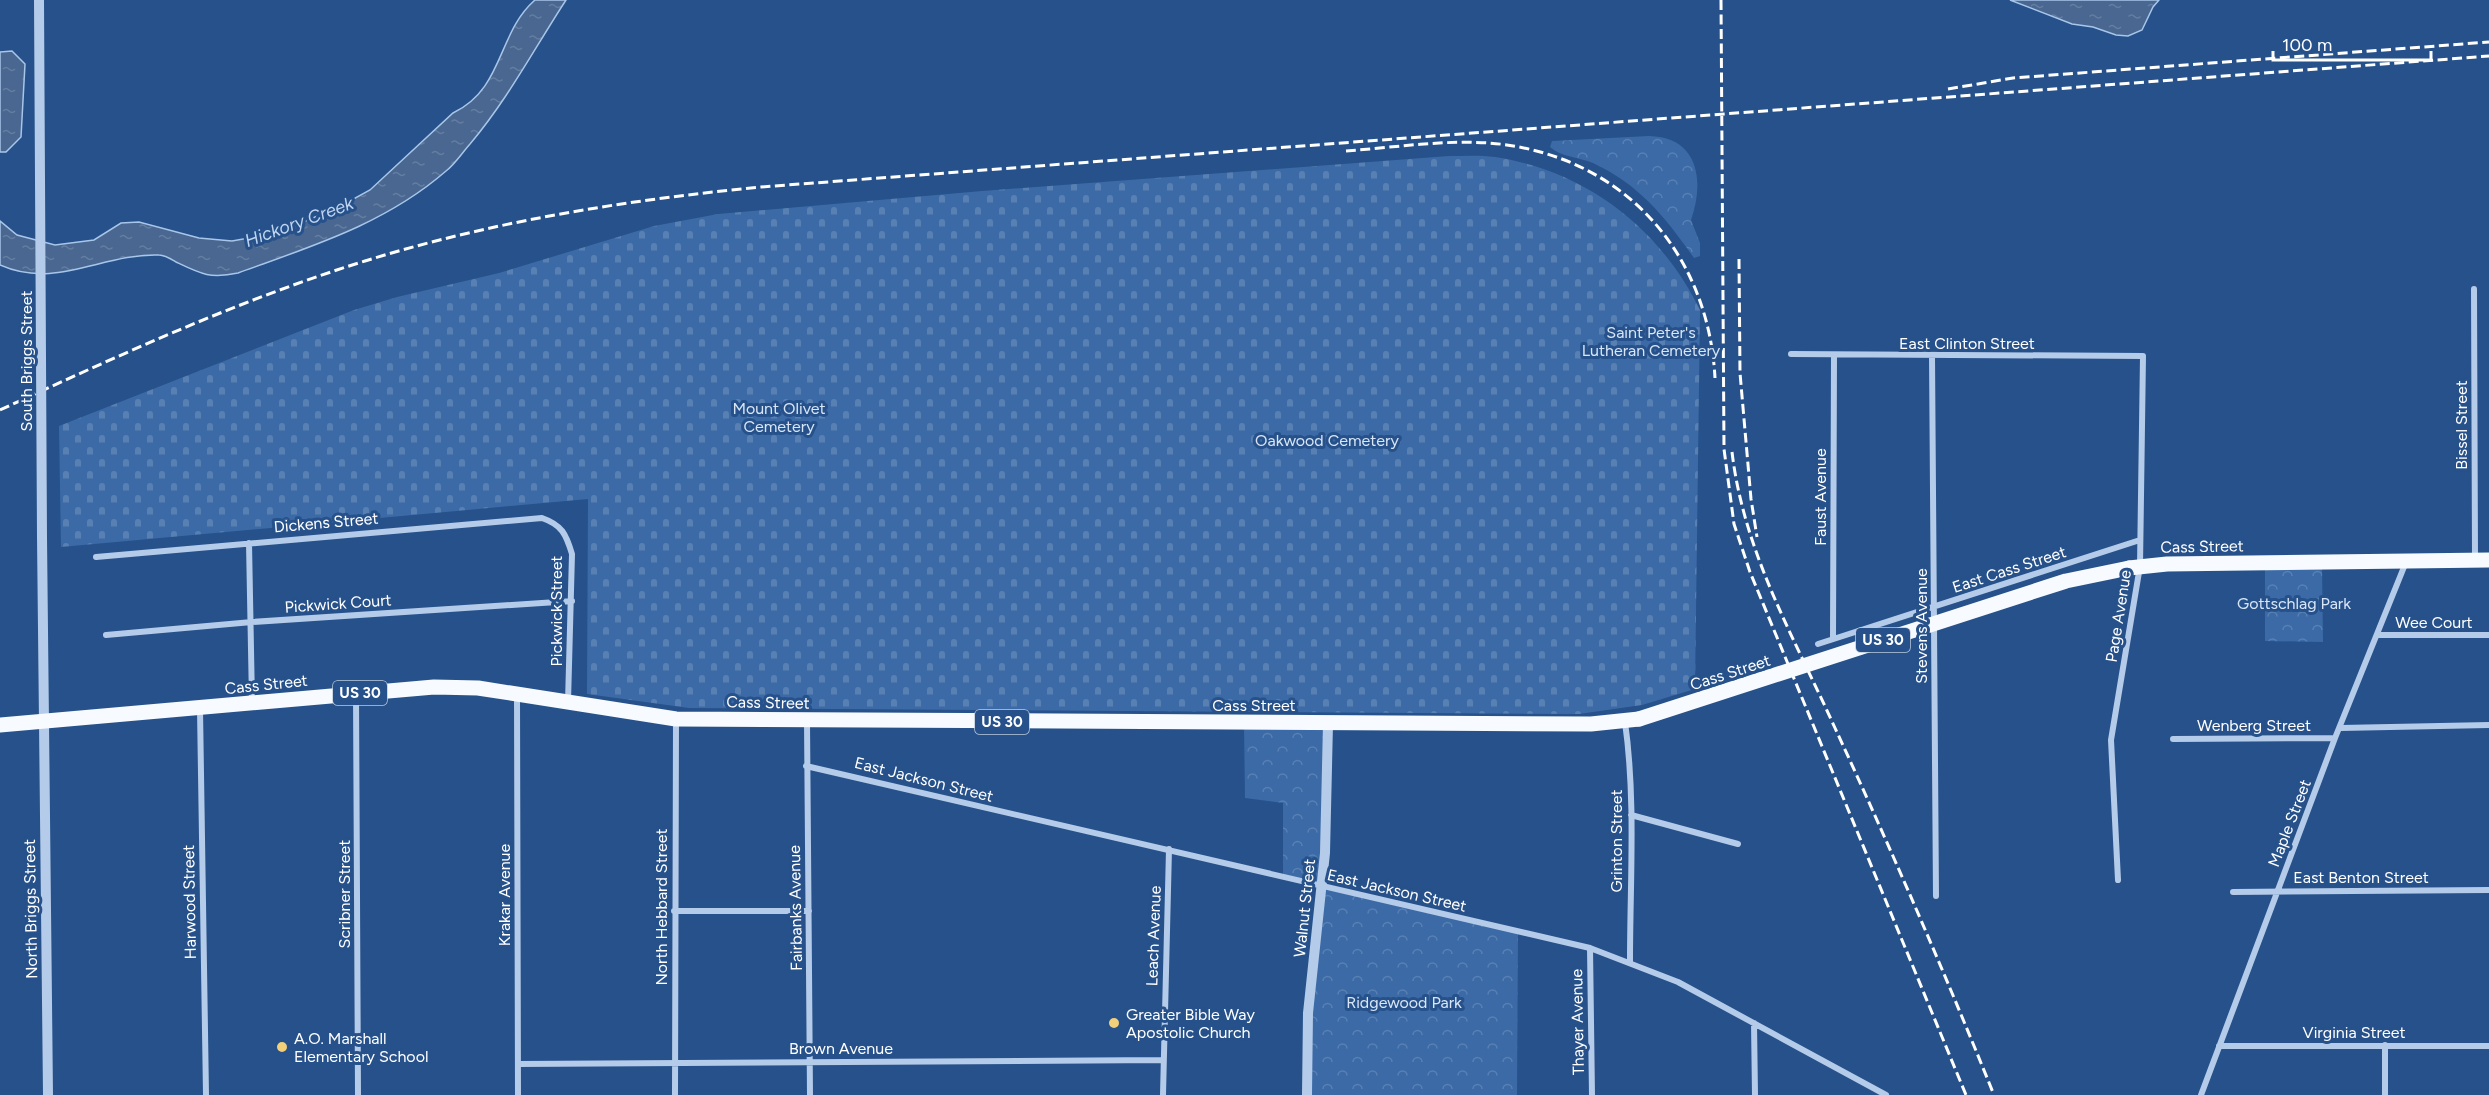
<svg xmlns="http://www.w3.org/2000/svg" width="2489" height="1095" viewBox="0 0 2489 1095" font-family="Figtree,sans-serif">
  <defs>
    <pattern id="forest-crowns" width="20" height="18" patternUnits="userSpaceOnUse" patternTransform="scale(1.5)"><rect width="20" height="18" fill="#3b6aa6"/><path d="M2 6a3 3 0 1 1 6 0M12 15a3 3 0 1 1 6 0" fill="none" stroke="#5880b3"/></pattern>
    <pattern id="cemetery-stones" width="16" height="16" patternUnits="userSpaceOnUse" patternTransform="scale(1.5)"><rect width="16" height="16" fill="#3b6aa6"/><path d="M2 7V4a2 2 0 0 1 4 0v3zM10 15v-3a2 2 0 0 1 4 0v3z" fill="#5880b3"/></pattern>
    <pattern id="water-ripples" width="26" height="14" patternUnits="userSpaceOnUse" patternTransform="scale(1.5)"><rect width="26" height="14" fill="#496790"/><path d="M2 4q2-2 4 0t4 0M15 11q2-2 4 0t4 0" fill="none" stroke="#647ea1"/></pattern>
  </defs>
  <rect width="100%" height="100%" fill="#26518a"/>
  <path fill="url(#forest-crowns)" d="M1649,136C1698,137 1705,180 1691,220L1700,243V256L1694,258C1665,217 1640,185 1593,163C1579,157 1561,157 1550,147L1552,141Z
    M2322,564L2323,642L2265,641V565Z
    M1244,725H1327L1320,885L1283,876V803L1245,798Z
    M1321,887L1518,933L1517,1095H1309L1308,1014Z"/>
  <path fill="url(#cemetery-stones)" d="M1449,156C1464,156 1480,155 1495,157C1586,171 1660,228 1700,310L1695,689L1642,705L1579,714L689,708L587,694L588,499L61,547L59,426L354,310L397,297L499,273L654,226L718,214L982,191Z"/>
  <path fill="url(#water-ripples)" stroke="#a8c6ea" stroke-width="1.5" d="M535,0H566C534,49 508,99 470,144C462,153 455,164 446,171C385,224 312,246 238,273C210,279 201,274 176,262C171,259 165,255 159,255C103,253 56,290 0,265V221L17,235L55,245L94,240L121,223L139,222L199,238L232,241L277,233L339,207L370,190L453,113C504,89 497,33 535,0Z
    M2010,0H2159L2153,7L2142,30L2128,36L2116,35L2093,27L2072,24Z
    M12,51L25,64L21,137L6,152H0V52Z"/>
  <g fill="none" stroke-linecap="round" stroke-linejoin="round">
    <path stroke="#b4cbe9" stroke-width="6" d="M2474,289L2475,558
      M1791,354L2143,356L2140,566L2111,740L2118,880
      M1932,356L1936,896
      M249,543L252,702
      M96,557L542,518C562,525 566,534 572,554L568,702
      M106,635L252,622L572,601
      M2378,635H2489
      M1833,639L1834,355
      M1818,644L2140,540
      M356,694L358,1095
      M517,695L518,1095
      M200,709L206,1095
      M807,721L810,1095
      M1625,722C1636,800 1630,882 1630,961
      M2341,728L2489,725
      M2173,739L2335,738
      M806,766L1590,948L1678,982L1886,1095
      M1631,815L1738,844
      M2233,892L2489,890
      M674,911H809
      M1590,948L1592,1095
      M1754,1023L1755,1095
      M2219,1046H2489
      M518,1064L1163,1060
      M675,1095L676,720
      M1163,1095L1169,849
      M2201,1095L2335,738L2406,562
      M2385,1095V1045"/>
    <path stroke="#b4cbe9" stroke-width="10" d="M42,537L48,1095
      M1307,1095L1308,1013L1325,853L1328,724"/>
    <path stroke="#f7fafe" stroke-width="15" d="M2129,568L2167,564L2489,560
      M0,725L434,687L478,688L676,719L1591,724L1639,719"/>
    <path stroke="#fff" stroke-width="3" stroke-dasharray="10 4.5" stroke-linecap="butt" d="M1721,0L1724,449L1734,524L1750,572L1966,1095
      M1948,89L2013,78L2489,42
      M1346,151C1402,147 1464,136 1519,147C1635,169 1709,262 1715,378
      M1739,259L1740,373L1751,499L1757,537
      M0,410C120,355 239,300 365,261C494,221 627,200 761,187L2489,56
      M1732,452C1744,553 1794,637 1835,728C1891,849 1944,971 1994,1095"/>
    <path stroke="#b4cbe9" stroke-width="10" d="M39,0L42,537"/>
    <path stroke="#f7fafe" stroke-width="15" d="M1639,719L2066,581L2129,568"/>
  </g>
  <g fill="#f2d079" stroke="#26518a" stroke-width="2">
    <circle cx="1114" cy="1023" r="6"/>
    <circle cx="282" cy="1047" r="6"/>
  </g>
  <g text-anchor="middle" stroke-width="6" stroke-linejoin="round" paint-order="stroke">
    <g fill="#26518a" stroke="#becbdc" stroke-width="1.5">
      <rect x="1856" y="628" width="54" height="24" rx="4.5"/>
      <rect x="333" y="681" width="54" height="24" rx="4.5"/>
      <rect x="975" y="710" width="54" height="24" rx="4.5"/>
    </g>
    <g font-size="15" font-weight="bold" fill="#fff">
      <text x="1883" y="645">US 30</text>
      <text x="360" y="698">US 30</text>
      <text x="1002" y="727">US 30</text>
    </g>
    <g font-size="16" fill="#d8e6f7" stroke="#26518a">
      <text x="1651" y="338">Saint Peter's<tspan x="1651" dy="18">Lutheran Cemetery</tspan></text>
      <text x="779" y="414">Mount Olivet<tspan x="779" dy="18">Cemetery</tspan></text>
      <text x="1327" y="446">Oakwood Cemetery</text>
      <text x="2294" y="609">Gottschlag Park</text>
      <text x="1404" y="1008">Ridgewood Park</text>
    </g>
    <g font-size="16" fill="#fff" stroke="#26518a">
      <text x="1967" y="349">East Clinton Street</text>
      <text transform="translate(26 361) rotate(-90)" y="6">South Briggs Street</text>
      <text transform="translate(2461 425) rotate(-90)" y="6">Bissel Street</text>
      <text transform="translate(1820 497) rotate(-90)" y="6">Faust Avenue</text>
      <text transform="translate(326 522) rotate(-5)" y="6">Dickens Street</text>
      <text transform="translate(2202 546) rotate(-1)" y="6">Cass Street</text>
      <text transform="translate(2009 569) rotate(-18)" y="6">East Cass Street</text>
      <text transform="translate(338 603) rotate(-4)" y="6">Pickwick Court</text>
      <text transform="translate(556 611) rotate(-90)" y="6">Pickwick Street</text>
      <text transform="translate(2118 616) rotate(-81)" y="6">Page Avenue</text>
      <text x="2434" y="628">Wee Court</text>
      <text transform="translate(1921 626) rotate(-90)" y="6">Stevens Avenue</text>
      <text transform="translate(1730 672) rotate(-18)" y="6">Cass Street</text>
      <text transform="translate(266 684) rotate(-6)" y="6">Cass Street</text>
      <text transform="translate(768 702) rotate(1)" y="6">Cass Street</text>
      <text x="1254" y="711">Cass Street</text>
      <text x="2254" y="731">Wenberg Street</text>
      <text transform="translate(924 779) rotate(14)" y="6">East Jackson Street</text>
      <text transform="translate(2289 823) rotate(-69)" y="6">Maple Street</text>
      <text transform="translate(1616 841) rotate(-90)" y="6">Grinton Street</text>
      <text x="2361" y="883">East Benton Street</text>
      <text transform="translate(1397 890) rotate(13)" y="6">East Jackson Street</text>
      <text transform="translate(344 894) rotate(-90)" y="6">Scribner Street</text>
      <text transform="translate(504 895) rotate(-90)" y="6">Krakar Avenue</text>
      <text transform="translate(189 902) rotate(-91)" y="6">Harwood Street</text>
      <text transform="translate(661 907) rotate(-90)" y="6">North Hebbard Street</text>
      <text transform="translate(795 908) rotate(-91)" y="6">Fairbanks Avenue</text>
      <text transform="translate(1304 908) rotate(-84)" y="6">Walnut Street</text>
      <text transform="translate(30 909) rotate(-91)" y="6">North Briggs Street</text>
      <text transform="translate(1153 936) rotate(-88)" y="6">Leach Avenue</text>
      <text transform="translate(1577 1022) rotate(-91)" y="6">Thayer Avenue</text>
      <text x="2354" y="1038">Virginia Street</text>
      <text x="841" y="1054">Brown Avenue</text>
    </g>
    <g font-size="16" fill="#fff" stroke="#26518a" text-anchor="start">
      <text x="1126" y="1020">Greater Bible Way<tspan x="1126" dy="18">Apostolic Church</tspan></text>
      <text x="294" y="1044">A.O. Marshall<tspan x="294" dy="18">Elementary School</tspan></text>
    </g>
    <g font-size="18" font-style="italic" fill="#bfd5f1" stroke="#26518a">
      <text transform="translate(299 222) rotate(-20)" y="6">Hickory Creek</text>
    </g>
  </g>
  <path d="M2273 51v9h158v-9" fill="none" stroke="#ffffff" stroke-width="3"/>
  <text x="2282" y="51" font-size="18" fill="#ffffff" stroke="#26518a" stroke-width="4.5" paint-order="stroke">100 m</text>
</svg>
